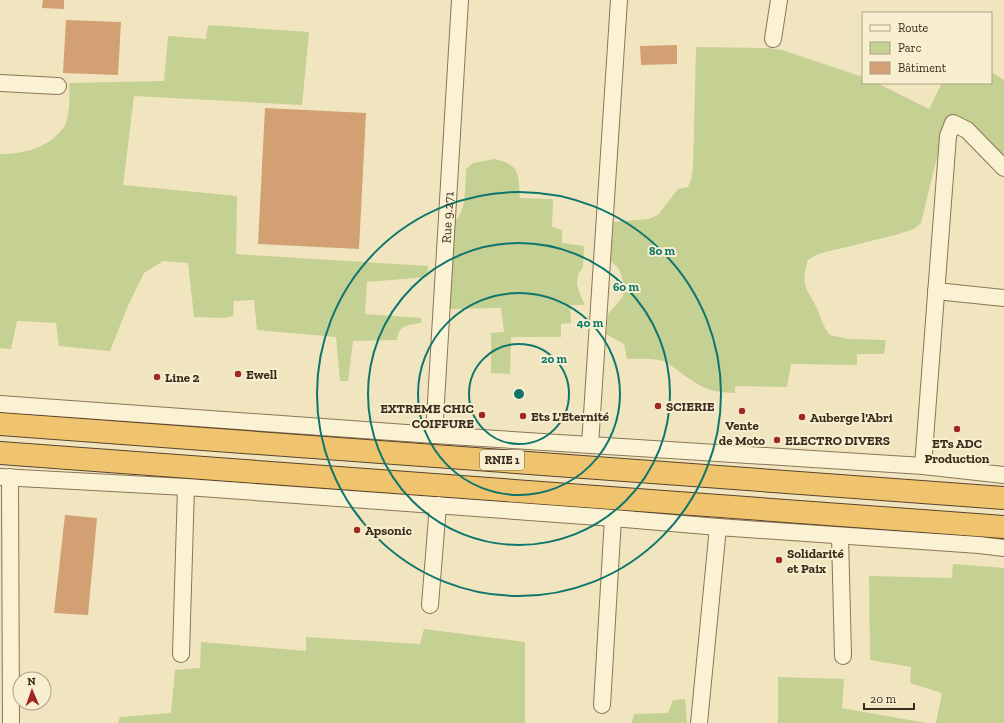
<svg xmlns="http://www.w3.org/2000/svg" width="1004" height="723" viewBox="0 0 1004 723" font-family="'Zilla Slab',serif">
  <rect width="100%" height="100%" fill="#f1e5bf"/>
  <path fill="#c5d093" d="M208,25L309,32L302,105L134,96L123,185L237,196L236,254L428,266L427,277L367,282L365,314L421,318V323C408,325 399,325 397,340L353,341L348,381H340L336,337L257,330L254,300L234,301L233,316L224,318L194,317L188,263L163,261L144,273L127,308L110,351L59,346L56,323L17,321L11,349L0,348V154C22,154 44,149 59,133C61,130 64,128 65,126C70,112 70,97 69,83L164,81L168,36L206,39Z
    M696,47L768,48L782,50L863,77V83H877L929,109L942,83H991V72L1004,80V158L981,137L944,128L921,223L914,229L899,234L818,254L808,260C799,290 809,289 819,313C822,321 824,328 830,335L849,339L886,340L884,354H857V365L791,364L787,387L735,386V393C708,392 703,388 681,373C676,369 670,364 663,361C652,358 638,359 627,359L624,344L606,334L608,314L623,297L624,284L619,269L609,259L612,222L649,219L658,215L678,189L688,187L691,179L693,169Z
    M494,159C521,165 518,173 520,198L553,199L552,227L562,230V243L584,246L583,267L578,275L577,284L581,297L585,305H570L571,323L561,324V337H511L510,374L491,373V333L504,332L501,308L448,309L454,221C467,214 465,183 466,169L473,163Z
    M953,564L1004,568V723H936L942,693L910,683L911,667L870,660L869,576L952,578Z
    M424,629L525,642V723H118L120,717L171,713L175,670L200,668L201,642L306,651V637L420,644Z
    M778,677L844,679L842,708L926,723H778Z
    M685,699L687,723H632L634,714L668,713L673,700Z"/>
  <path fill="#d2a072" d="M43,0H64V9L42,8Z
    M66,20L121,22L118,75L63,73Z
    M677,45V64L641,65L640,46Z
    M265,108L366,113L359,249L258,244Z
    M65,515L97,518L88,615L54,613Z"/>
  <g fill="none" stroke-linecap="round" stroke-linejoin="round">
    <g stroke="#8b7556" stroke-width="18">
      <g id="minor">
        <path d="M773,39L779,0"/>
        <path d="M0,83L58,86"/>
        <path d="M936,291L1004,298"/>
        <path d="M0,404L434,435L923,466L1004,475"/>
        <path id="s1" d="M434,435L460,0"/>
        <path d="M590,445L619,0"/>
        <path d="M923,466L948,136L953,123L967,130L1004,168"/>
        <path d="M0,477L186,487L613,518L718,527L979,545L1004,548"/>
        <path d="M10,477L11,723"/>
        <path d="M840,536L843,656"/>
        <path d="M430,605L438,505"/>
        <path d="M181,654L186,487"/>
        <path d="M602,705L613,518"/>
        <path d="M699,723L718,527"/>
      </g>
    </g>
    <g stroke="#59432b" stroke-width="24">
      <path id="trunk" d="M0,424L1004,498
        M0,453L1004,527"/>
    </g>
    <use href="#minor" stroke="#fbf2d3" stroke-width="16"/>
    <use href="#trunk" stroke="#f0c46e" stroke-width="22"/>
  </g>
  <g fill="none" stroke="#0f766e" stroke-width="2">
    <circle cx="519" cy="394" r="50"/>
    <circle cx="519" cy="394" r="101"/>
    <circle cx="519" cy="394" r="151"/>
    <circle cx="519" cy="394" r="202"/>
  </g>
  <g fill="#9f2822" stroke="#f8efd0" stroke-width="1.5">
    <circle cx="238" cy="374" r="4"/>
    <circle cx="157" cy="377" r="4"/>
    <circle cx="658" cy="406" r="4"/>
    <circle cx="742" cy="411" r="4"/>
    <circle cx="482" cy="415" r="4"/>
    <circle cx="523" cy="416" r="4"/>
    <circle cx="802" cy="417" r="4"/>
    <circle cx="957" cy="429" r="4"/>
    <circle cx="777" cy="440" r="4"/>
    <circle cx="357" cy="530" r="4"/>
    <circle cx="779" cy="560" r="4"/>
  </g>
  <g text-anchor="middle" stroke-width="4" stroke-linejoin="round" paint-order="stroke">
    <rect fill="#f8efd0" stroke="#736652" stroke-width="1" x="480" y="450" width="44" height="20" rx="3"/>
    <g font-size="12" font-weight="bold" fill="#3a2c1c">
      <text x="502" y="464">RNIE 1</text>
    </g>
    <g font-size="13" fill="#3a2c1c" stroke="#f8efd0">
      <text dy="5" stroke="none"><textPath href="#s1" startOffset="218">Rue 9.271</textPath></text>
    </g>
    <g font-size="13" font-weight="bold" fill="#3a2c1c" stroke="#f8efd0" text-anchor="start">
      <text x="246" y="379">Ewell</text>
      <text x="165" y="382">Line 2</text>
      <text x="666" y="411">SCIERIE</text>
      <text x="474" y="413" text-anchor="end">EXTREME CHIC<tspan x="474" dy="15">COIFFURE</tspan></text>
      <text x="531" y="421">Ets L'Eternité</text>
      <text x="810" y="422">Auberge l'Abri</text>
      <text x="742" y="430" text-anchor="middle">Vente<tspan x="742" dy="15">de Moto</tspan></text>
      <text x="785" y="445">ELECTRO DIVERS</text>
      <text x="957" y="448" text-anchor="middle">ETs ADC<tspan x="957" dy="15">Production</tspan></text>
      <text x="365" y="535">Apsonic</text>
      <text x="787" y="558">Solidarité<tspan x="787" dy="15">et Paix</tspan></text>
    </g>
  </g>
  <circle cx="519" cy="394" r="6" fill="#0f766e" stroke="#f8efd0" stroke-width="2"/>
  <g font-size="12" text-anchor="middle" font-weight="bold" fill="#0f766e" stroke="#f8efd0" stroke-width="4" stroke-linejoin="round" paint-order="stroke">
    <text x="662" y="255">80 m</text>
    <text x="626" y="291">60 m</text>
    <text x="590" y="327">40 m</text>
    <text x="554" y="363">20 m</text>
  </g>
  <rect x="862" y="12" width="130" height="72" fill="#f8efd0" stroke="#aca188"/>
  <rect x="870" y="25" width="20" height="6" fill="#fbf2d3" stroke="#aca188"/>
  <text x="898" y="32" font-size="12" fill="#3a2c1c">Route</text>
  <rect x="870" y="42" width="20" height="12" fill="#c5d093" stroke="#aca188"/>
  <text x="898" y="52" font-size="12" fill="#3a2c1c">Parc</text>
  <rect x="870" y="62" width="20" height="12" fill="#d2a072" stroke="#aca188"/>
  <text x="898" y="72" font-size="12" fill="#3a2c1c">Bâtiment</text>
  <g transform="translate(32 691) rotate(358)"><circle r="19" fill="#f8efd0" stroke="#aca188"/>
  <path d="M0-3L7 15L0 10L-7 15Z" fill="#9f2822"/>
  <text y="-6" font-size="11" font-weight="bold" text-anchor="middle" fill="#3a2c1c">N</text>
  </g>
  <path d="M864 703v6h50v-6" fill="none" stroke="#3a2c1c" stroke-width="2"/>
  <text x="870" y="703" font-size="12" fill="#3a2c1c" stroke="#f8efd0" stroke-width="3" paint-order="stroke">20 m</text>
</svg>
